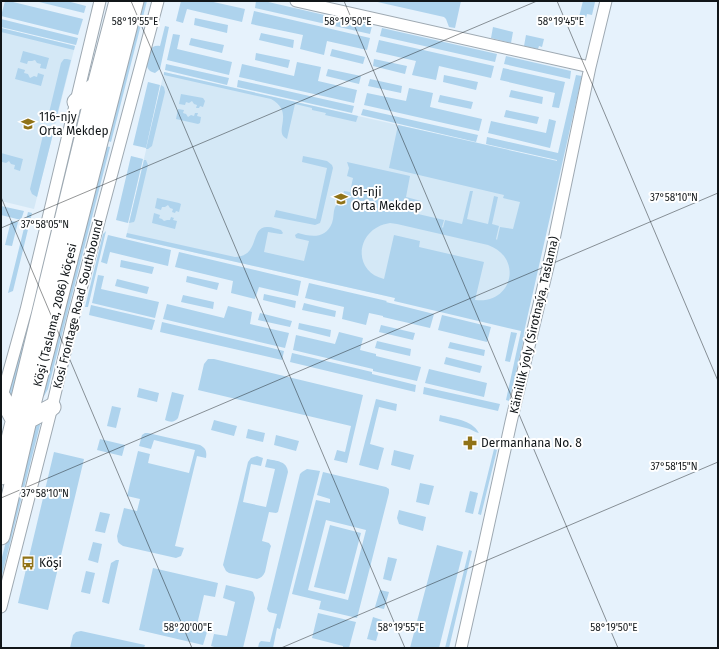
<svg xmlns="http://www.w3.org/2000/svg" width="719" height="649" viewBox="0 0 719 649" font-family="'Fira Sans',sans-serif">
  <rect width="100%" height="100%" fill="#e6f2fc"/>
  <path fill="#d4e8f6" d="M1,28L75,46L34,209L1,201Z
    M164,72L557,161L519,326L126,237Z"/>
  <path fill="#aed3ed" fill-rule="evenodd" d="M5,1H9L83,19L78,35L1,16Z
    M35,1H67L86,6L84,13Z
    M142,1H147L111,142L106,140Z
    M181,1H209L245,9L242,22L187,9L183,23L176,21Z
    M256,1H264L372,26L370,34L255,8Z
    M373,1H461L455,28L449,27L446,19L444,17Z
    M583,1L595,2L592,15L587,14L586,18L579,17Z
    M254,11L370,38L367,50L327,41L324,55L300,49L303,35L251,24Z
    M195,18L228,25L227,33L194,25Z
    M1,19L78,38L76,45L1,27Z
    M165,26L169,27L160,69L155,73C143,70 147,60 149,50C152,47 155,45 160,46Z
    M493,27L513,32L511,43L491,38Z
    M1,28L75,46L74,50L1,32Z
    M382,28L497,54L495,62L380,36Z
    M261,33L294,40L293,48L259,40Z
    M173,34L180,35L177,49L232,62L229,75L167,60Z
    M526,35L544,39L542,47L539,46L538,49L524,46Z
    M191,38L224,45L222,53L189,45Z
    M379,40L494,66L491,78L439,66L436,80L412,75L416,61L376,52Z
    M332,49L365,57L363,64L330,56Z
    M23,51L49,58L46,69L40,68L41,64L37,63L35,60L32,61H28L27,64L20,62Z
    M256,53L290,60L288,68L255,60Z
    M506,56L571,71L570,79L504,64Z
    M64,59H67L71,60L55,123L47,121L61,63Z
    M374,59L407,66L405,74L373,66Z
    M297,62L321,67L318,81L357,90L354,103L239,77L242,64L294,76Z
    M166,64L229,78L227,85L165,70Z
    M18,68L25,70L24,73L28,74L30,78L34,76L37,77L38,73L44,75L41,86L15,79Z
    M503,68L565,82L559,108L552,107L555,93L500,80Z
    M328,69L361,76L359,84L326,76Z
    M164,72L358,116L356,122L325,115L326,113L312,110V108L295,104L287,139C272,132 296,113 271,99L164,75Z
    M444,75L478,82L476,90L443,82Z
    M576,75L582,76L524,332L523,343L509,401L506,400L521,331L394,301L395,298L126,237L127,233L235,257C261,256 249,226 268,227C272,227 277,229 281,230L283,233L282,234H280L268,232L264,252L304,261L309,241L296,238L295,235L298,233C311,237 326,239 332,223C334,218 333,212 335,207C337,204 340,203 342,200C343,198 343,194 344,191L350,192L353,178L347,176L349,168L347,162L410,176L406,197L421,201L418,214L444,220L442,227L443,228L445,220L462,224L470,191H473L467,219L488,224L494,196L498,197L492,224L499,226L496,239L497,240L500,227L513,229L520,202L503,198L504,195L389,168L398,125L557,161V160L486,144L487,137L558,153ZM390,223L397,224L488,245C524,258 512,305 475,300L484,262L419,247L420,241L394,235L384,279C351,271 356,228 390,223Z
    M370,79L402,86L401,93L368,86Z
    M238,80L354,106L352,113L237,87Z
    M148,82L160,85L146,148L133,145Z
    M161,85L164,87L165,92L152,146L148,149H146Z
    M409,88L433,93L430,107L482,119L479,131L364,105L367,93L406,101Z
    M511,90L543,97L542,104L509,97Z
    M181,94L203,98L205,101L203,107L200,106L199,108H196L197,105L194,104L192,101L189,103L186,102L185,105L179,104Z
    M440,95L473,102L471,109L438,102Z
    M85,101L11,401L8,393L79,113Z
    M178,109L184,110L183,113L186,114L188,117L191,115L194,116L195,113H198L197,116L201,117L200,123L198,124L176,119Z
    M363,109L478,135L476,142L361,115Z
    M506,110L539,117L537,124L504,117Z
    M549,119L556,121L550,148L488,133L491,121L546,133Z
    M44,131L53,134L37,197L32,194L30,189Z
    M105,146L110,147L48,389L44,396L42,395Z
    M1,153L23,159L20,171L14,169L15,165L11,164L9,161L6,163L2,162L1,166Z
    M131,156L143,159L128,223L116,220Z
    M303,156L327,161L332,165L333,168L321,220L320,223L315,225L274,217L276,210L316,219L327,168L302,162Z
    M144,160H146L148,165L135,220L134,222L129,223Z
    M157,198L179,203L181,204L179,212L176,211L175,213L172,212L173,209L170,208L168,205L165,207H162L161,210L155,208Z
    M1,206L24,211L21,220L1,215Z
    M28,212L32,213L13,291L8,293Z
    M154,213L160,215L159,218L162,219L164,221L167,220H170L171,217L174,218L173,220L177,221L175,229L152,223Z
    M11,221L18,222L12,246L5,245Z
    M106,231L88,307H85L103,234Z
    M108,235L171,250L168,266L110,252L107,264L101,262Z
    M179,252L301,281L298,296L259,287L255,299L231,293L233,281L175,267Z
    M121,260L154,267L152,274L120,267Z
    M98,275L104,276L101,289L159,302L155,318L92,303Z
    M187,276L219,283L217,290L186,282Z
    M117,279L149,287L147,294L115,286Z
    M309,283L387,301L386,302L434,314L430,328L383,317V316L369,313L366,325L342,319L344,307L305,298Z
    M264,294L296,301L295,308L263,300Z
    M183,295L214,302L213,309L181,302Z
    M304,303L336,311L335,317L302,310Z
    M167,304L224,318L228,306L252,312L250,324L289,333L285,348L163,319Z
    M91,305L155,320L152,330L89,315Z
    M260,313L292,321L290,327L258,320Z
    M442,315L491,327L487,342L438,330Z
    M162,322L284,351L282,360L160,332Z
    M299,323L331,330L330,337L298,329Z
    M381,325L415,333L413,340L379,332Z
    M339,332L363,338L360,350L376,354V356L421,367L417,381L373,371V369L293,350L296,335L335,344Z
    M511,332L517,333L510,362L505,361Z
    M377,341L411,349L410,356L375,348Z
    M450,342L485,350L484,356L448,348Z
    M292,353L372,372V374L416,385L415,392L290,362Z
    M446,357L482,366L480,373L444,364Z
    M208,359H214L363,395L347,463L334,460L337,450L345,452L351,426L198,390L204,364Z
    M429,369L487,383L484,397L425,383Z
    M424,387L500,404L498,411L423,394Z
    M139,388L159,393L157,402L137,397Z
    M172,392L184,395L178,418C174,423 170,422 165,420Z
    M376,399L397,404L396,411L379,407L370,444L384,448L378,470L359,465Z
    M112,406L121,408L116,428L107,426Z
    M440,415C454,419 471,419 479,433C474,432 471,429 466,428L439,421Z
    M214,420L237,426L234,436L211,430Z
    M39,421L40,422V425L1,579V561L34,432L36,426Z
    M248,429L265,433L263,442L246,438Z
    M145,433H148L200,445C206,448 207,452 206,458L197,456L175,546L184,548L181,556L176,558L123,546L120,544L118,542L117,536L124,508L137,511L140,499L127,496L138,451L150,454L148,463L189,473L195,450L154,440L151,449L139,446L142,435Z
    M276,435L299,441L296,451L274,445Z
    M100,439L125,445L122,456L97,450Z
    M494,449L497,450L481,515L478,514Z
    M394,450L414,455L410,470L391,465Z
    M54,452L84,459L48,610L18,603Z
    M257,456L263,458L261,466L251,464L243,502L266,507L275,469L265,467L267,459C277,461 287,461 288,472L278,512L276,513L269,512L262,541L269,543L271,546L270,549L265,572C263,576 261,578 257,579L229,573L226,571L223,565L248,462L251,458Z
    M307,469L320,471L280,629L277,628L273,648H258L259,643L261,641L270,642L277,614L269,612L267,609L300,474L302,472Z
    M323,472L386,487L389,489V493L357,618L319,609L321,601L292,594L316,500L330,503V499L317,495ZM326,520L366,530L348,600L308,590Z
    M420,483L434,486L429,505L416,502Z
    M470,491L478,493L473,514L465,512Z
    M399,510L426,517L423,531L399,524L397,518Z
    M100,512L110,514L105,533L95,531Z
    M330,525L361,533L345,594L314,587Z
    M93,542L102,544L98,563L88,560Z
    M437,545L463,552L439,648H410Z
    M469,550L472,551L449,648H445Z
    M388,557L397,559L391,581L383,579Z
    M116,560H119L109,604L102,602L111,563Z
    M153,568L218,583L215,597L204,595L196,629L207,632L203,645L139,630Z
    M86,571L95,573L90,594L81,592Z
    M226,585L251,591L253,592L255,598L243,648H218L211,646L214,634L227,636L235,602L223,598Z
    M380,590L389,592L384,609L375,607Z
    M318,613L356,622L349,648H343V646L312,638Z
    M373,617L382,620L376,641L367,639Z
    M81,631L145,645L144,648H70L73,635L76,632Z"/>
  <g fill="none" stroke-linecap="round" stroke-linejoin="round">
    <g stroke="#9ea9b2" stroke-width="13">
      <path id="street" d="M296,1L590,67
        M1,400L26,310L51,206L100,1
        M1,607L52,407L73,319L158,1
        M461,648L483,550L511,422L551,254L590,67L606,1"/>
    </g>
    <g stroke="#9ea9b2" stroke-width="19">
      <path id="primary" d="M76,102L96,85
        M2,397L15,421
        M28,420L52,407
        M1,476L96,85L118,1
        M1,536L28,420L135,1"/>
    </g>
    <use href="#street" stroke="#fff" stroke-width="11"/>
    <use href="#primary" stroke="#fff" stroke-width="17"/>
  </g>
  <path fill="none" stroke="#111619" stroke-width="1" stroke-opacity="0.45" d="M131,1L405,648M344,1L618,648M557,1L718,381M1,197L192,648M1,228L537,1M1,498L718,193M281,648L718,462"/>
  <defs>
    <g id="school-bare" transform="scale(1.08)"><path d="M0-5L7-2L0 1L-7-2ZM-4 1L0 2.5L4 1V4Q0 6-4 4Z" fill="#907318" stroke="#fff" stroke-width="2.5" paint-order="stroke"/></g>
    <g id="pharmacy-bare" transform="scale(1.08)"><path d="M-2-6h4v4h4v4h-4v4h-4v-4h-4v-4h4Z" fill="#907318" stroke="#fff" stroke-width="2.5" paint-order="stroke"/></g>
    <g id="bus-bare" transform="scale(1.08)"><path d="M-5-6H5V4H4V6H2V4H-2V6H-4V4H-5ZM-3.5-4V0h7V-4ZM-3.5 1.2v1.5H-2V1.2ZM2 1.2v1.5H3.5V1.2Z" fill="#907318" stroke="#fff" stroke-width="2.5" paint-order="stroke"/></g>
  </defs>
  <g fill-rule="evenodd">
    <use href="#school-bare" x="28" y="124"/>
    <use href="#school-bare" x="341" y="199"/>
    <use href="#pharmacy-bare" x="470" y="443"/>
    <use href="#bus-bare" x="28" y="563"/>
  </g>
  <g text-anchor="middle" stroke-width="4" stroke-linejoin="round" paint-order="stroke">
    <g font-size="12" fill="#111619" stroke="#fff" text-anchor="start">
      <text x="39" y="121">116-njy<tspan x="39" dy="14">Orta Mekdep</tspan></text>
      <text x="352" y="196">61-nji<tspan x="352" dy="14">Orta Mekdep</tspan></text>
      <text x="481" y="447">Dermanhana No. 8</text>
      <text x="39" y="567">Köşi</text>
    </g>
    <g font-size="12" fill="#111619" stroke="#fff">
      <text transform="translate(78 304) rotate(-76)" y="4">Kosi Frontage Road Southbound</text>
      <text transform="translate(55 315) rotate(-76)" y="4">Köşi (Taslama, 2086) köçesi</text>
      <text transform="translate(534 325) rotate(-77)" y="4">Kämillik ýoly (Sirotnaýa, Taslama)</text>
    </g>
  </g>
  <g font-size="10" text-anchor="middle" fill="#111619" stroke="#fff" stroke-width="4" stroke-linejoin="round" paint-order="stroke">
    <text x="135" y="25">58°19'55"E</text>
    <text x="348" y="25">58°19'50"E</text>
    <text x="561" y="25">58°19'45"E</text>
    <text x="674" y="201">37°58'10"N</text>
    <text x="45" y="228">37°58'05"N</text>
    <text x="674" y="470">37°58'15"N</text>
    <text x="45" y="497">37°58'10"N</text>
    <text x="188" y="631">58°20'00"E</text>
    <text x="401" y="631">58°19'55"E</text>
    <text x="614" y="631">58°19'50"E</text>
  </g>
  <rect width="719" height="649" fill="none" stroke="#111619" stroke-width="4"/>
</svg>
